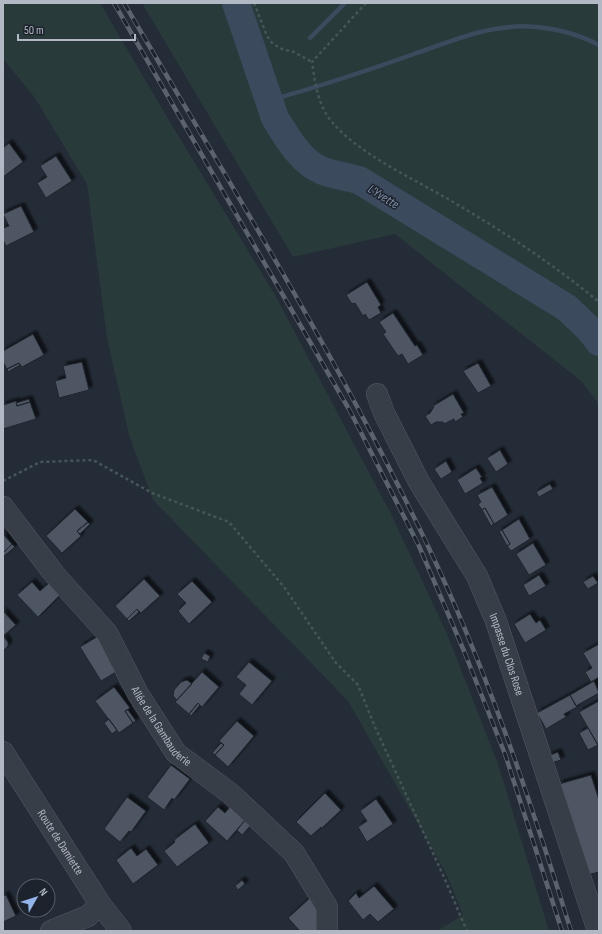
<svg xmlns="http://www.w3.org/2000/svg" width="602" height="934" viewBox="0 0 602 934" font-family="'Sofia Sans Condensed',sans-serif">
  <defs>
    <filter id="shadow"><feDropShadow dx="3.5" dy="-3.5" stdDeviation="1" flood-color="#0009"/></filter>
  </defs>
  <rect width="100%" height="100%" fill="#242c37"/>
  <path fill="#293a3a" d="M3,3H100L167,117L275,295L391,514L448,636L498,764L549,931H437L463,915L446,873L348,701L153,500L129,435L107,338L87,184L35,98L3,59Z
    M142,3H599V404L581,381L395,234L293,257Z"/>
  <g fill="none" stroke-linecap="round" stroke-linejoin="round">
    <path stroke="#3c4a5e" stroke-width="4.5" d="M310,38L345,3
      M270,100C319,87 366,71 414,54C441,45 474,31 502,28C533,23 571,30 599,45"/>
    <path stroke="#3c4a5e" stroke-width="28" d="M236,3L275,118C286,136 301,163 323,171C334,175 347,177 359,180L567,308L589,329L599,342"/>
  </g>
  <path fill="#4d5762" stroke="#1f252e" filter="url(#shadow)" d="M9,143L23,162L3,177V148Z
    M56,156L72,181L46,198L37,183L47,177L40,166Z
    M21,206L34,232L6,246L3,240V228L9,226L3,214Z
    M367,282L381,305L378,307L381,313L369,320L365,314L363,316L355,303L352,304L346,295Z
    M393,313L415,346L417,345L423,355L408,364L402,354L398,356L383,334L386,332L379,322Z
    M33,334L44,355L22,367L19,363L7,369L3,362V351Z
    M82,362L89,390L59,398L55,381L66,378L63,366Z
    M19,363L20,365L8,372L7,369Z
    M478,363L491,386L478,393L463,371Z
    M453,394L464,413L461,414L463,417L455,422L454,419L444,424L443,422H436L431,425L425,416L430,413L434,407L433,406Z
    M29,399L30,402L17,406L16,403Z
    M16,401L17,406L30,402L36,419L3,429V405Z
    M500,450L508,464L496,472L487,458Z
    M446,461L452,472L441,479L434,469Z
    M476,468L482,477L480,478L483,483L465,494L457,480Z
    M550,484L553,489L539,497L536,492Z
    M492,487L508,515L494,524L485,508L482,510L478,504L481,502L477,495Z
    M485,508L494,524L491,526L482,510Z
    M75,509L88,522L77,531L81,536L62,553L46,536Z
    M519,519L530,539L511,551L507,546L510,544L502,530Z
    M88,522L90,524L80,534L77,531Z
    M502,530L510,544L507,546L499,531Z
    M3,534L12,544L3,553Z
    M533,543L546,565L529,575L516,554Z
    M12,544L15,547L4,556L3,553Z
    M539,575L546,586L529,596L523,585Z
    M593,576L598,583L588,589L583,582Z
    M144,579L160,596L141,613L137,609L127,619L115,606Z
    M192,581L212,602L189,624L178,611L186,603L177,594Z
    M32,582L40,591L49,583L60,595L38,617L17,595Z
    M137,609L139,612L129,621L127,619Z
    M3,611L16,625L3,636L8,642V646L3,651Z
    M530,614L536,623L540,620L546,630L525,643L514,624Z
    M100,635L114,657L109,660L116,672L101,681L80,647Z
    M599,644V677L591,682L585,672L592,668L583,653Z
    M204,653L210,656L208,662L201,659Z
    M249,662L272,681L252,705L239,694L246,685L236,677Z
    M202,672L219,687L202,707L198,703L189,714L175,702Z
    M187,680L192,684L177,700L173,696L174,690L181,682Z
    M594,681L599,693L576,706L570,695Z
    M114,687L130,708L125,711L133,723L119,733L95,701Z
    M570,695L577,707L564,714L566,717L546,729L537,713Z
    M599,701V747L579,712Z
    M198,703L200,705L191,716L189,714Z
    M128,710L136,721L133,723L125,711Z
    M109,719L117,730L112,734L104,723Z
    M237,721L254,736L228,767L215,755L224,745L219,741Z
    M588,728L598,745L588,750L579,733Z
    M221,743L224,745L215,755L212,753Z
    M558,752L561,760L551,763L548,756Z
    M171,765L190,779L174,800L172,798L164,810L147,797Z
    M591,775L599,800V872L587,875L559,784Z
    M325,793L341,810L322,828L321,827L311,836L296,822Z
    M127,797L146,811L131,832L129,831L120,842L104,829Z
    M376,799L393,824L367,842L358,827L367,821L360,811Z
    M232,804L248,817L227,841L205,821L218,807L225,813Z
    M247,818L253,823L242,835L237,830Z
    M195,824L209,843L177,867L164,851L175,842L174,840Z
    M131,848L137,856L146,849L158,865L133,884L116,860Z
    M242,880L245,884L238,890L235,886Z
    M374,886L394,909L378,922L370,914L363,920L348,901L356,893L359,898Z
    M6,895L16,916L3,922V896Z
    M311,897L325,913L316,920L322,927L318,931H300L288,918Z"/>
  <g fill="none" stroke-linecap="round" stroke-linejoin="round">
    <g stroke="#535962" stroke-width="22">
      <g id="minor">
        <path id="s1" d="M377,394L384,413L419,482L477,576L496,621L598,931"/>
        <path id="s2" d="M3,507L55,575L107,633L138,694L176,753L231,794L294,853L327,907V931"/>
        <path id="s3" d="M3,752L100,904L121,931"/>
        <path d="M51,931L88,916L100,904"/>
      </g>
    </g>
    <path stroke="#465557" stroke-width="2.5" stroke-dasharray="3 3" stroke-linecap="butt" d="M254,3L267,36L273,44L282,49L294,52L312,62
      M366,3L312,62C315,83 318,106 332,122C359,154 412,178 448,199C501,230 552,263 599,302
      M3,481L40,462L93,460L152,493L229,522L284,587L336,663L358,685L375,727L443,875L467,931"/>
    <use href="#minor" stroke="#383e48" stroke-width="21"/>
    <g stroke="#5a636e" stroke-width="4.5">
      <path id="rail" d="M114,3L350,411L419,546L464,651L505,754L562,931
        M124,3C228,181 337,356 426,542C486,667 530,799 571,931"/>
    </g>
    <use href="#rail" stroke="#1d232c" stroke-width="3" stroke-dasharray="9" stroke-linecap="butt"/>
  </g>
  <g text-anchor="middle" stroke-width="3" stroke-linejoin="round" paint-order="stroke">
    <g font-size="12" fill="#b3b9c4" stroke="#1d232c">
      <text dy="4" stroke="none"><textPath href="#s1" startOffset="292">Impasse du Clos Rose</textPath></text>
      <text dy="4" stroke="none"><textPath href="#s2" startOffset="272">Allée de la Gambauderie</textPath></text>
      <text dy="4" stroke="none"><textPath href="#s3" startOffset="107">Route de Damiette</textPath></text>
    </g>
    <g font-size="13" font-style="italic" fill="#7e90a8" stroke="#1d232c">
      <text transform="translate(384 196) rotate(32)" y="5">L'Yvette</text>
    </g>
  </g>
  <rect width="602" height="934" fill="none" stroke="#b3b9c4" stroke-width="8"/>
  <g transform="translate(36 898) rotate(51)"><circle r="19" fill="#1d232c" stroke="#595f69"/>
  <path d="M0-3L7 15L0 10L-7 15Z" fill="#91b4ea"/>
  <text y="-6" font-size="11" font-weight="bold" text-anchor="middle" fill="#b3b9c4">N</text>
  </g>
  <path d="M18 34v6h117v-6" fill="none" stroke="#b3b9c4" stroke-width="2"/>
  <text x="24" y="34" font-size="12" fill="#b3b9c4" stroke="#1d232c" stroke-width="3" paint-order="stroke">50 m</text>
</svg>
